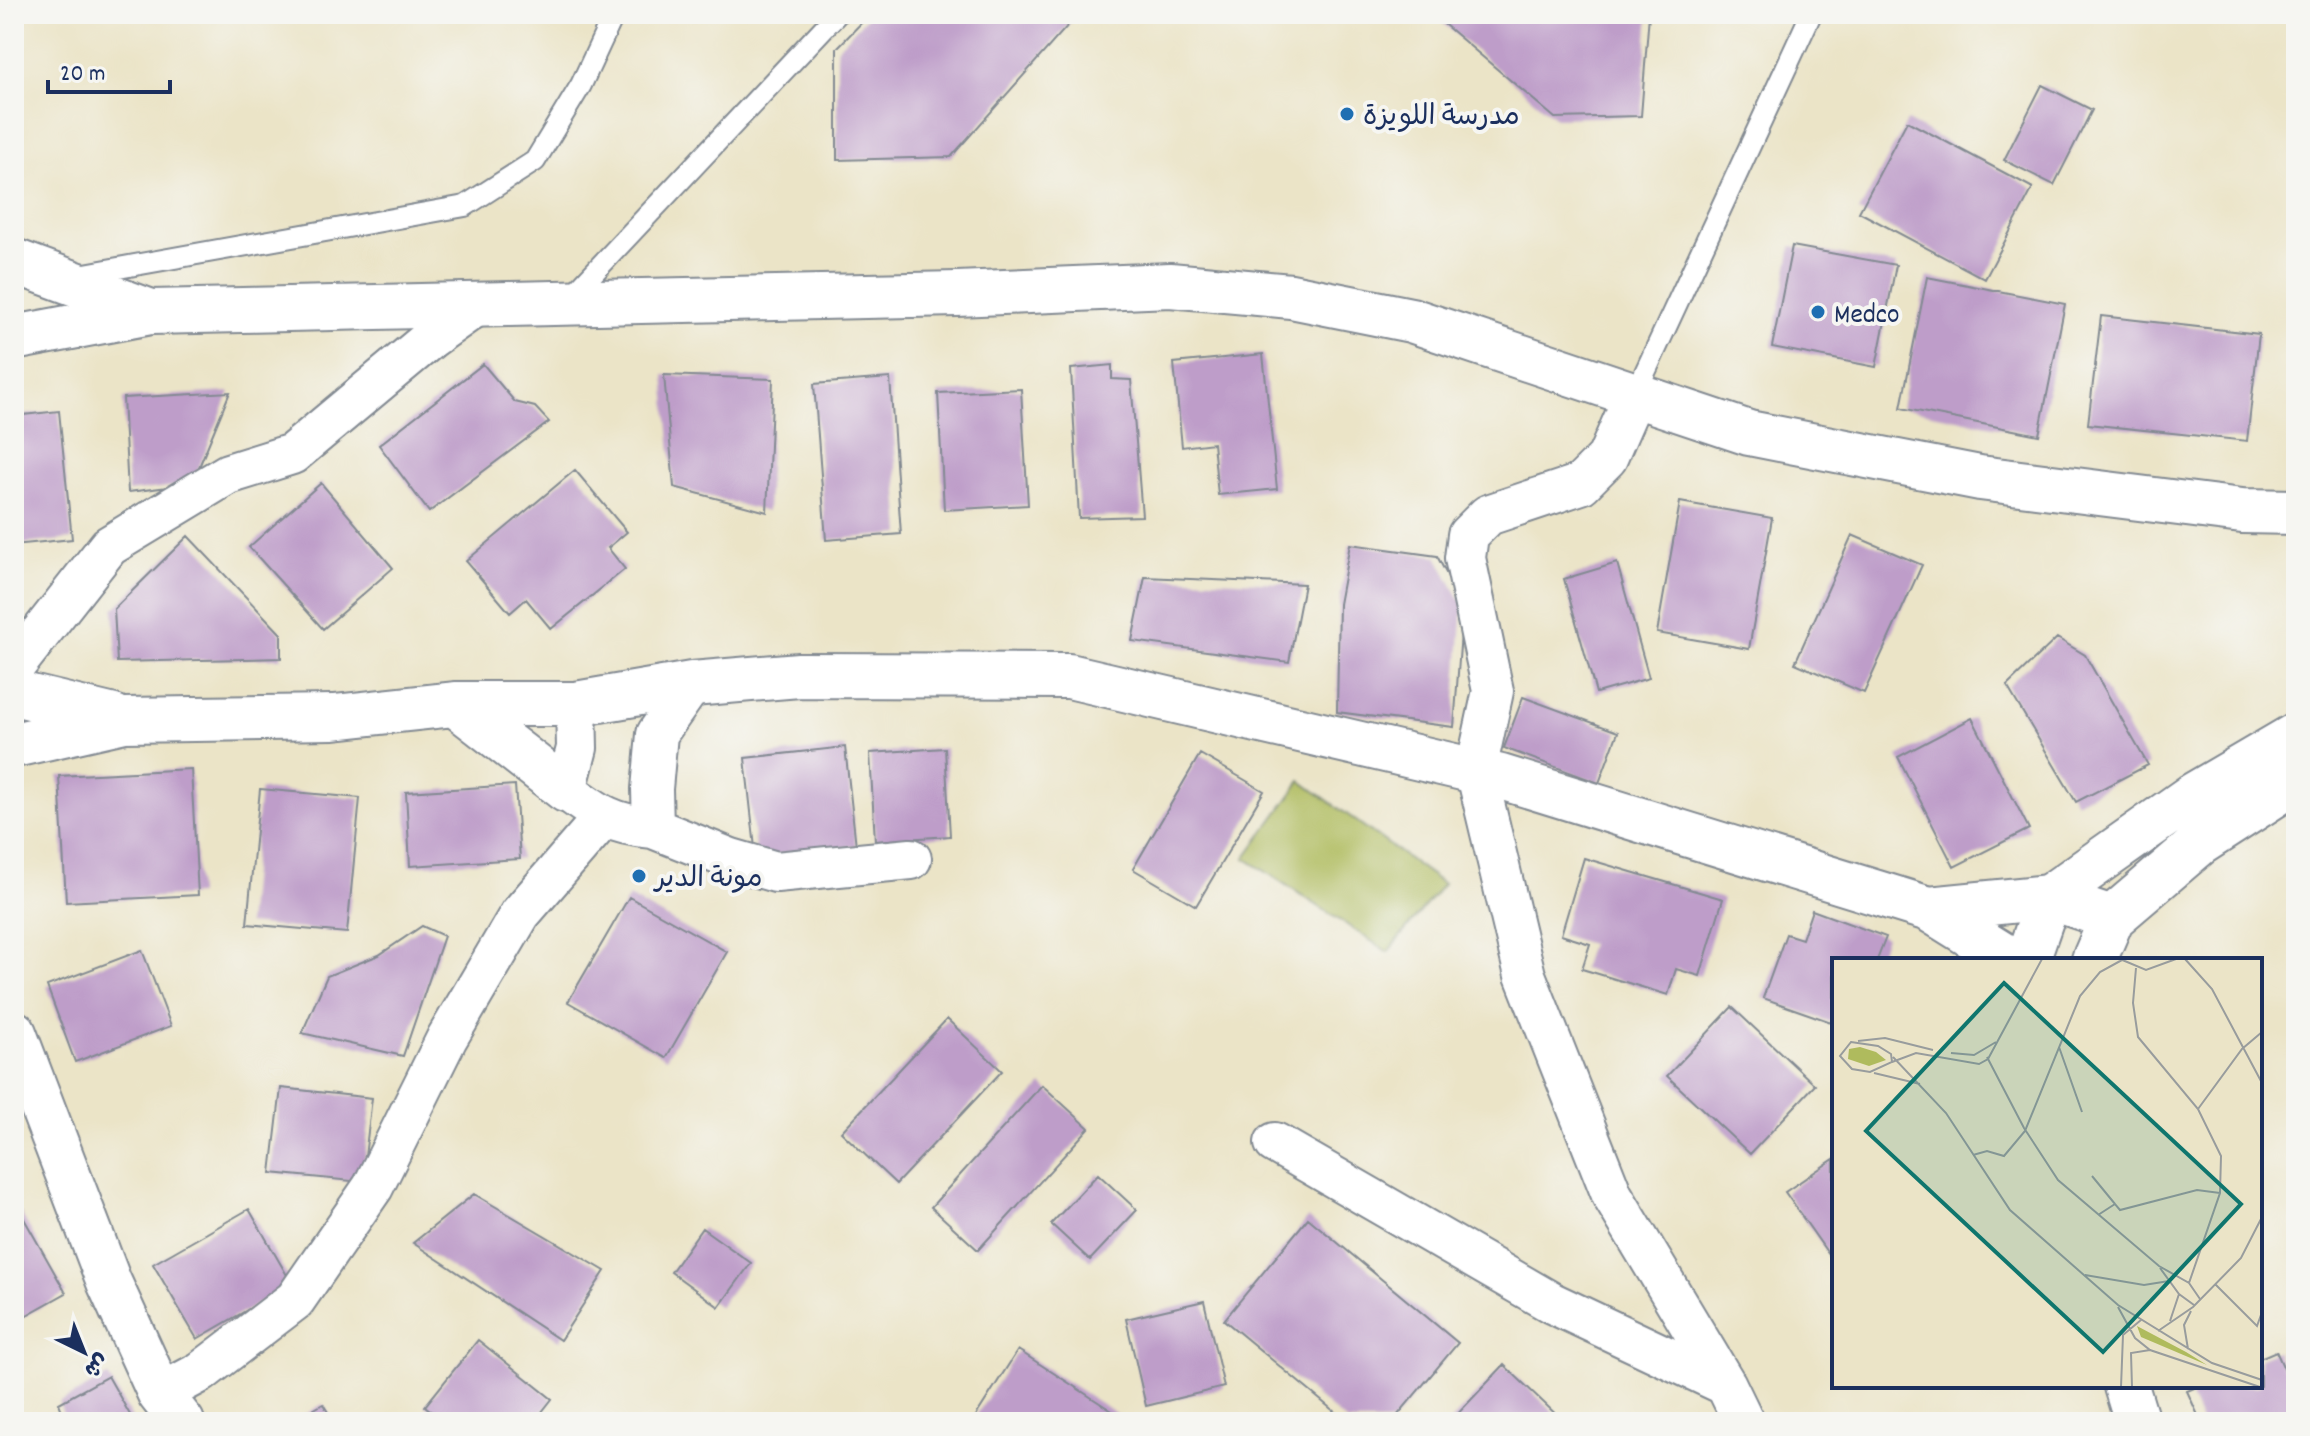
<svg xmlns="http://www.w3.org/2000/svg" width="2310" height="1436" viewBox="0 0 2310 1436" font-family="Dekko,'Playpen Sans Arabic',sans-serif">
  <rect width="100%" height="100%" fill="#f6f6f2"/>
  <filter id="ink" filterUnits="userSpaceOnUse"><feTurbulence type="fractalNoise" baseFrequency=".0125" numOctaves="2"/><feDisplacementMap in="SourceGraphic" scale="16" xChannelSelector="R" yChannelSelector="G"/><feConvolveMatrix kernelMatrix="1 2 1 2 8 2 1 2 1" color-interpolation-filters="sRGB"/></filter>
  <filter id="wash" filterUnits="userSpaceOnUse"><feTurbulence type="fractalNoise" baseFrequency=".006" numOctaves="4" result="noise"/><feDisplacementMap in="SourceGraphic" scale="32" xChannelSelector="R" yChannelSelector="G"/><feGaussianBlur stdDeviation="1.8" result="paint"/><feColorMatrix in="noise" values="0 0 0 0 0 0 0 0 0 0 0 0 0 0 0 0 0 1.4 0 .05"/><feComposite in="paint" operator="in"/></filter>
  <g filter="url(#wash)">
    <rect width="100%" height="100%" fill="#ebe4c7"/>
    <path fill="#afbb5d" stroke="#65755e" stroke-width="2" d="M1301,781L1443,884L1388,952L1245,858Z"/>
    <g id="blocks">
      <path fill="#be9dc9" d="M870,14H1078L951,157L837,160V48Z
        M1432,14H1649L1641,116L1555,118Z
        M2042,85L2092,110L2054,185L2004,160Z
        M1907,121L2033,188L1985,279L1859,212Z
        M1792,246L1896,265L1876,367L1772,347Z
        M1927,277L2065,304L2039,435L1901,408Z
        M2101,316L2259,334L2247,441L2088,424Z
        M1263,354L1277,489L1218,495L1213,443L1182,447L1174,363Z
        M483,364L515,402L535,407L549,422L429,512L379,445Z
        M1112,365V379L1131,380L1142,516L1079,518L1071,369Z
        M664,375L773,379L767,512L674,487Z
        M890,378L901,534L826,540L814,384Z
        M1021,389L1028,505L944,510L938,393Z
        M230,392L192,484L128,492L123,398Z
        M59,411L72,539L14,545V416Z
        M575,470L627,532L608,548L625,569L551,629L526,599L510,613L466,561Z
        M321,483L393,568L323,629L249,547Z
        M1680,502L1772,518L1749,649L1657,633Z
        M1852,535L1922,565L1864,693L1795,663Z
        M188,536L281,634V658L117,662L114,609Z
        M1350,544L1437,556L1463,605L1454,727L1337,712L1339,604Z
        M1617,563L1649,678L1596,693L1564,579Z
        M1145,577L1304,584L1289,662L1132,641Z
        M2057,638L2085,655L2148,765L2076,802L2007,686Z
        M1523,697L1618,732L1599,783L1504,748Z
        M1972,718L2029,829L1954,867L1898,757Z
        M845,747L856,846L756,857L745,758Z
        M945,748L950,836L875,841L870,753Z
        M1200,754L1264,791L1196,906L1133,869Z
        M191,769L198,895L66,902L59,776Z
        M515,785L520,859L410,866L406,792Z
        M260,789L360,798L347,933L247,924Z
        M1584,858L1723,899L1700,976L1676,969L1668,995L1582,969L1590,944L1561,935Z
        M629,897L727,952L666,1058L568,1002Z
        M1812,910L1886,937L1877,960H1834V1023L1763,998L1786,934L1802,939Z
        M422,926L444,936L403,1056L302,1033L327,976L379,955Z
        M142,950L171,1026L75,1062L47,986Z
        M1732,1007L1815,1085L1750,1154L1667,1076Z
        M947,1019L1002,1071L896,1184L841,1132Z
        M1042,1085L1089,1128L978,1250L931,1207Z
        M281,1088L372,1098L362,1182L271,1173Z
        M1834,1159V1262L1785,1192Z
        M1098,1174L1137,1210L1090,1260L1051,1224Z
        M474,1194L605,1271L560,1340L413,1243Z
        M14,1201L66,1293L14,1322Z
        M249,1209L292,1284L197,1339L153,1264Z
        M1308,1218L1458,1343L1392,1422H1347L1224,1320Z
        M702,1228L751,1263L719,1307L671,1272Z
        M1204,1301L1224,1387L1146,1406L1126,1319Z
        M478,1340L552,1399L534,1422H445L425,1406Z
        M1018,1350L1129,1422H972Z
        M2276,1351L2296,1395V1422H2201L2187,1391L2199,1386H2260V1358Z
        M1504,1365L1564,1422H1450Z
        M108,1376L134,1422H66L59,1403Z
        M323,1404L334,1422H292Z"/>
    </g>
  </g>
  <g filter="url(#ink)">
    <use href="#blocks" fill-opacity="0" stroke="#838a92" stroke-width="2"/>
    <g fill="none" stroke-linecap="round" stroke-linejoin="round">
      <g stroke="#838a92" stroke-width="24">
        <path id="service" d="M79,275L465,206L535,161L581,85L614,14
          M568,300L837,14
          M1635,394L1811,14"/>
      </g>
      <g stroke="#838a92" stroke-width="44">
        <path id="minor" d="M1635,394L1607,458L1581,484L1488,515L1468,535L1465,558L1493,691L1476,770L1525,975L1612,1195L1726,1385L1744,1422
          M14,667L109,546L228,474L292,454L431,338L479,304
          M576,704L577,748L566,790C598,814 613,825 653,828L652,789L657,734L692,684
          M653,828L731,859L776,872L911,859
          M1275,1143L1552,1303L1726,1385
          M160,1394L201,1372L295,1300L373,1187L447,1038L520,914L603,818"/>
      </g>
      <g stroke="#838a92" stroke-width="48">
        <path id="tertiary" d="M14,693L114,717
          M455,704L566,790
          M14,745L124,720L334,717L455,704H576L692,684L799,675L1069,676L1501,777L1929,909L2011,960
          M1929,909L2049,897L2112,918
          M14,1033L109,1282L160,1394L182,1422"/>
      </g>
      <g stroke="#838a92" stroke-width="48">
        <path id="secondary" d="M2027,960L2049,897L2192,796L2296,735
          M2094,960L2112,918L2200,843L2296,781
          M2126,1386L2137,1422"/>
      </g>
      <g stroke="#838a92" stroke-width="48">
        <path id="trunk" d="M14,261L151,312
          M14,338L151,312L957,294L1170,285L1291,296L1411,320L1749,433L1980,478L2242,511L2296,512"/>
      </g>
      <use href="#service" stroke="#fff" stroke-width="20"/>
      <use href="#minor" stroke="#fff" stroke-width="40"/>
      <use href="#tertiary" stroke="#fff" stroke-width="44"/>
      <use href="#secondary" stroke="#fff" stroke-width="44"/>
      <use href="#trunk" stroke="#fff" stroke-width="44"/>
    </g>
  </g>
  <g fill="#1f6fb2" stroke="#f6f6f2" stroke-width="3">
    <circle cx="1347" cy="114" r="8"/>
    <circle cx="1818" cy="312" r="8"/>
    <circle cx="639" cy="876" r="8"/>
  </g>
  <g text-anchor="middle" stroke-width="8" stroke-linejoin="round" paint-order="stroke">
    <g font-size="28" fill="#1b2f5e" stroke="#f6f6f2" text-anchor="start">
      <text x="1363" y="124">مدرسة اللويزة</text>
      <text x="1834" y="322">Medco</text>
      <text x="655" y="886">مونة الدير</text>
    </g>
  </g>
  <g transform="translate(1832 958)">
    <rect width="430" height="430" fill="#ebe4c7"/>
    <path d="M28,89L44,94L54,102L37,108L16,101L17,91ZM305,368L354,394L375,407L309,379Z" fill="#afbb5d"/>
    <path fill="none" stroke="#989c9d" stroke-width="2" d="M288,1L314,12L344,1M353,1L380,31L430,125M304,10L301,45L306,79L366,151L389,198L388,235L357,325M26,83L53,80L101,92M19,84L46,88L59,96L60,104L38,114L20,111L8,98ZM227,89L250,154M119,95L142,97L164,84M61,99L114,155L178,252L286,347L380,405L430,422M155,99L192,170L226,222L327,308L357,325L368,341M60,104L84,95L147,106L156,101L210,1M42,115L88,126M366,151L410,91L430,74M141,197L155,193L172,198L193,173L248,38L268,14L290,2M260,218L283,246M266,257L283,246L288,252L365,232L388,235M328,310L347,336L362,347M253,317L312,327L337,323M383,326L425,368L430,354M286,349L303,380L318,392L428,429M338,363L347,336M326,373L361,349L409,300L430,259M356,391L352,367L359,353M289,429L291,377L309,362M300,429L299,395L318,392"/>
    <path fill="#0f766e" fill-opacity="0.15" stroke="#0f766e" stroke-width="4" d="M172,25L409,246L271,394L34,173Z"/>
    <rect width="430" height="430" fill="none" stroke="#1b2f5e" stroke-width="4"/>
  </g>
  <rect width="2310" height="1436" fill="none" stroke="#f6f6f2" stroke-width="48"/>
  <g transform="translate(84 1352) rotate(137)" stroke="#f6f6f2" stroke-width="6" paint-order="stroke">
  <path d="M0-6L14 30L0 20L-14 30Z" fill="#1b2f5e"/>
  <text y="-12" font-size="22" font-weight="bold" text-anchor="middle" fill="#1b2f5e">ش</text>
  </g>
  <path d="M48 80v12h122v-12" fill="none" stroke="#1b2f5e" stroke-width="4"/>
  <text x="60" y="80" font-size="24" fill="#1b2f5e" stroke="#f6f6f2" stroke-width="6" paint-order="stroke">20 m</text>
</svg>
